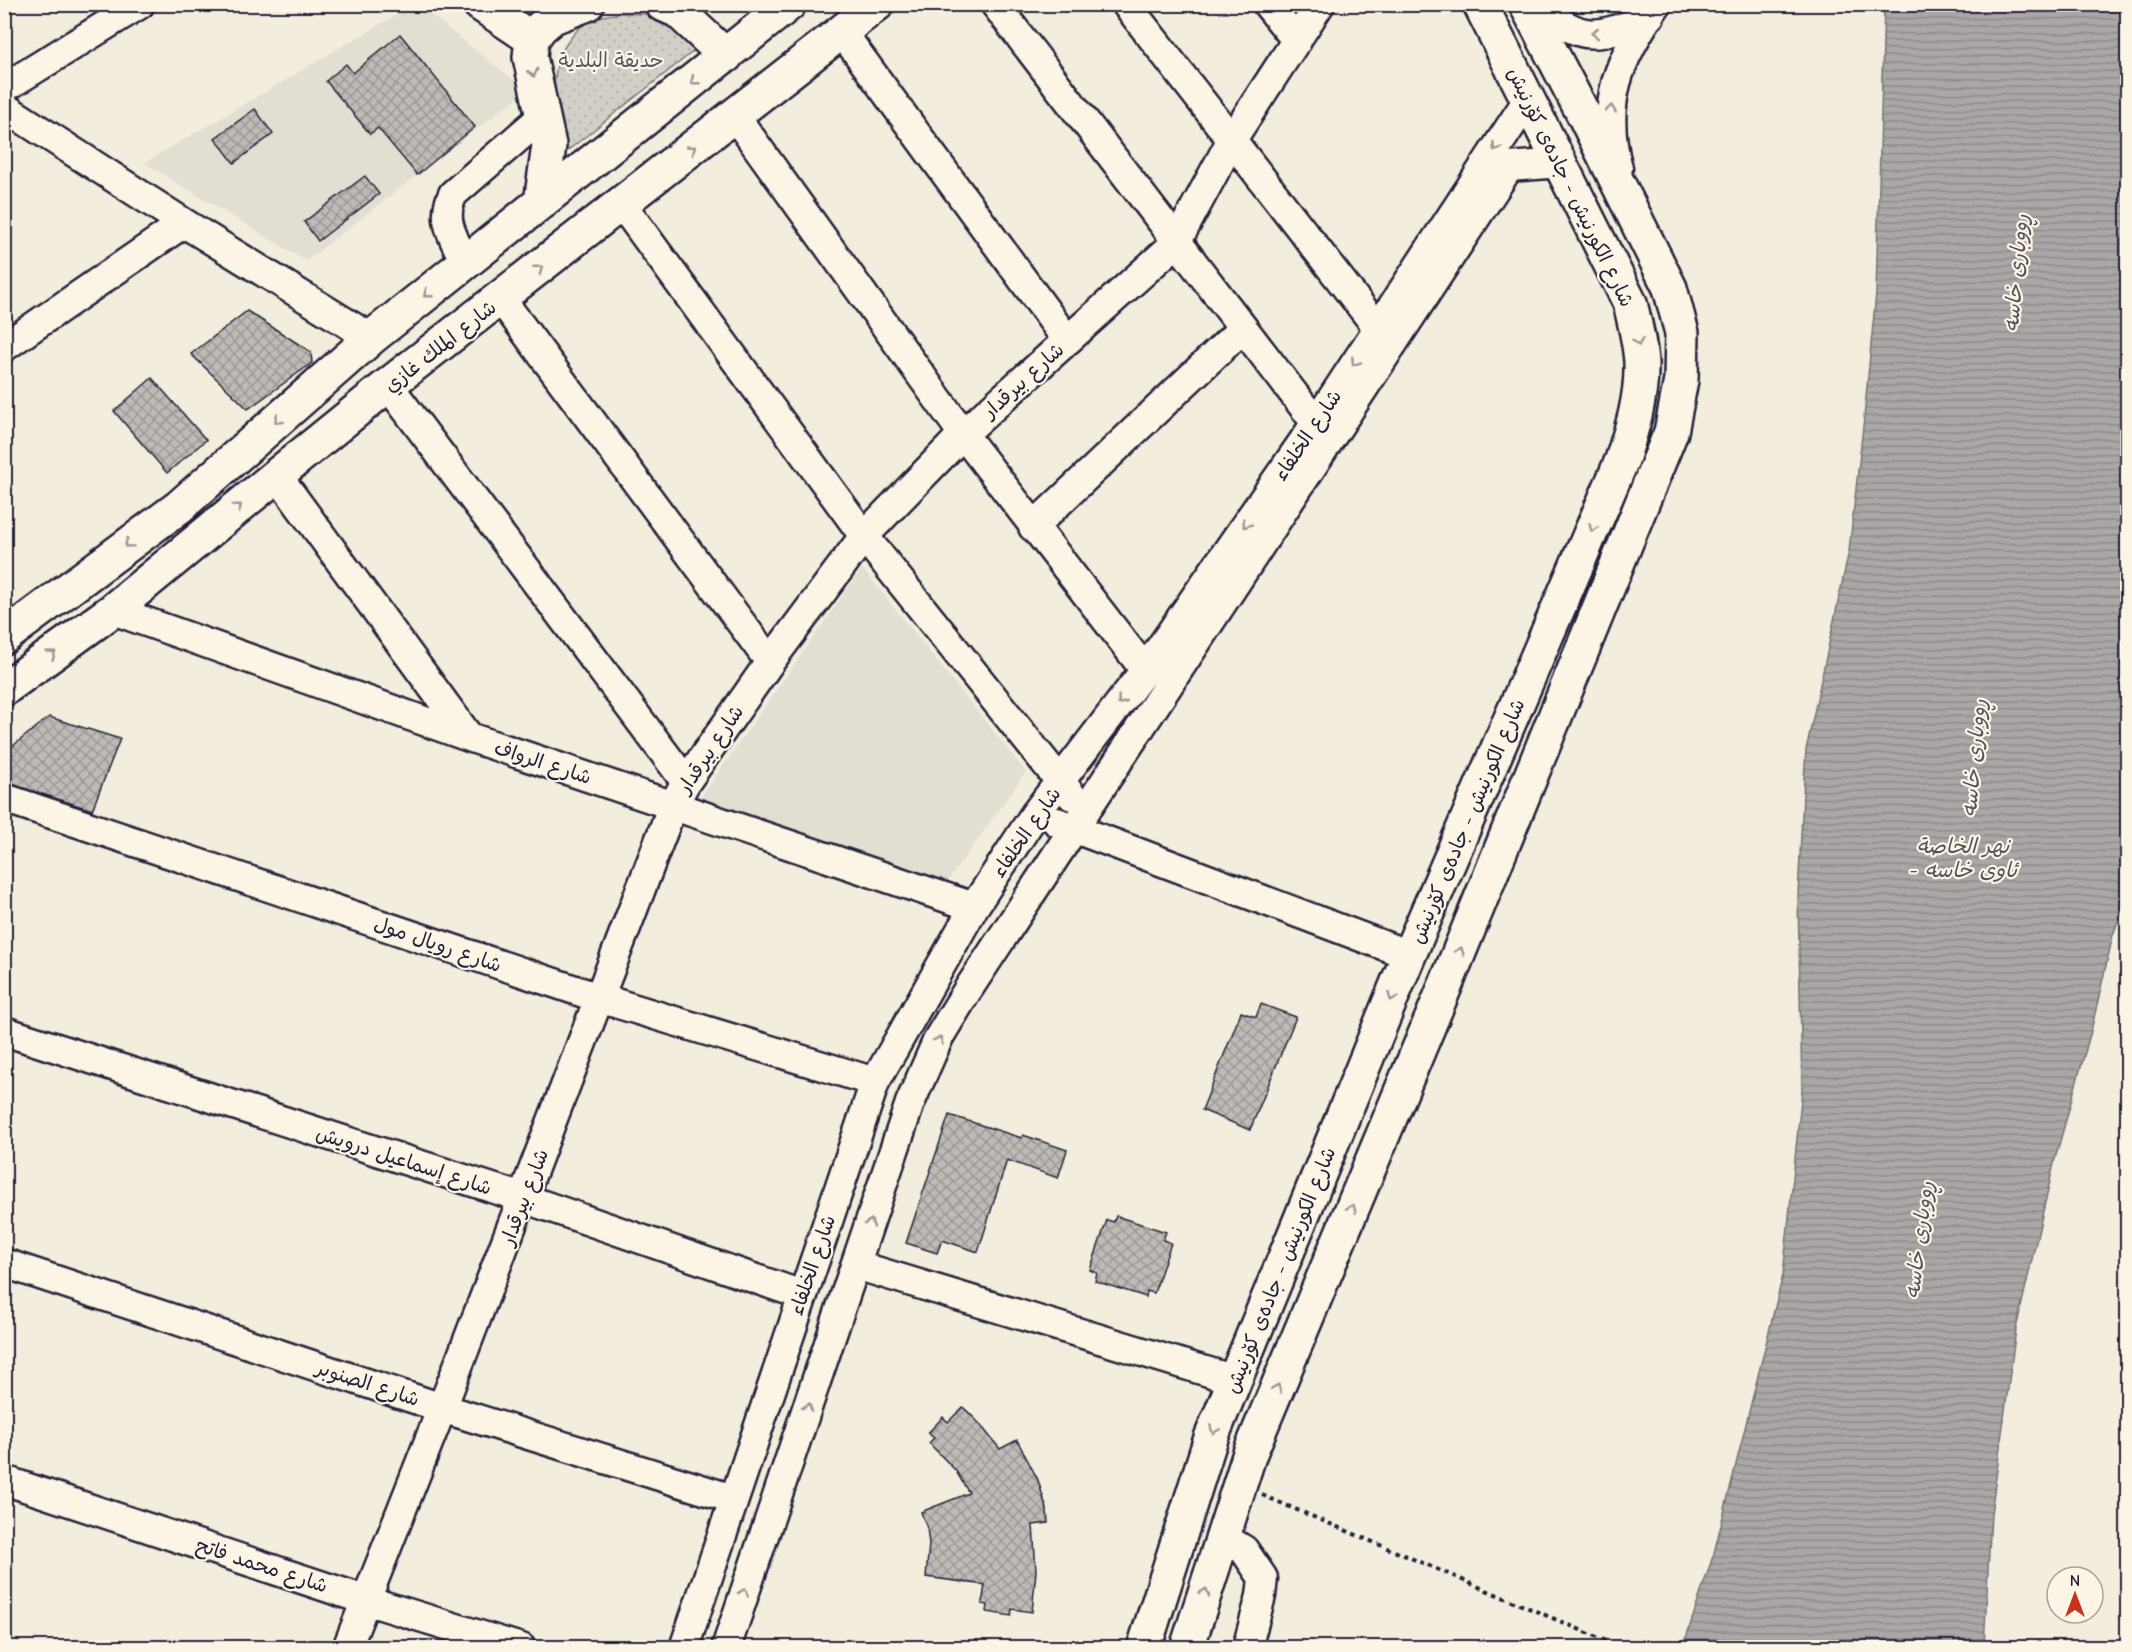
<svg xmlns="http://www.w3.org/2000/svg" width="2132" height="1652" viewBox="0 0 2132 1652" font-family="'Comic Neue','Playpen Sans Arabic',sans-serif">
  <defs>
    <pattern id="park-dots" width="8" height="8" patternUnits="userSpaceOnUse" patternTransform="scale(1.5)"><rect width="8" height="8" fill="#d4cfc6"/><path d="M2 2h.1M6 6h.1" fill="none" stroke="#b6b1ab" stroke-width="1.8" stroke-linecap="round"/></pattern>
    <pattern id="water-rules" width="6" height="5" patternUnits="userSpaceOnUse" patternTransform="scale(1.5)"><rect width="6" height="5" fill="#aca7a6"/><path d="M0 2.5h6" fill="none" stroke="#8c8888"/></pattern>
    <pattern id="building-cross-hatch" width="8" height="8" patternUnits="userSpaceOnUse" patternTransform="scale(1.5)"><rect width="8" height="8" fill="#bfbab6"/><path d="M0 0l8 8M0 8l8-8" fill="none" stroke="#9b9795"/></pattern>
  </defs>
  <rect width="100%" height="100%" fill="#f3edde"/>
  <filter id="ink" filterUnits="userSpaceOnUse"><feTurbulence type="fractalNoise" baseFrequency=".0167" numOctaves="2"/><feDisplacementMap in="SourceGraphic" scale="12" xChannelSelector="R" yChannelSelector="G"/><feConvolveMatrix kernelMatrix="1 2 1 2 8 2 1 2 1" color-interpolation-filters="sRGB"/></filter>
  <g filter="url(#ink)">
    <path fill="#e3ded2" d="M413,5H418L527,90L306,261L144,163Z
      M862,568L1026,772L944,886L694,807Z"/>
    <path fill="url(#park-dots)" stroke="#7b7880" stroke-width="1.5" d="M619,13L645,14L669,24L700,46L567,151C557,113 545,82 565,46C571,37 581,24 591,20C599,16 610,15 619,13Z"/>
    <path fill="url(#water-rules)" stroke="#75727b" stroke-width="1.5" d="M1884,5H2127V897L2113,935L2091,1031L2055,1159L2016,1329L1991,1514L1984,1647H1683L1714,1553L1783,1275L1802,1090L1798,896L1803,795L1806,750L1849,551L1864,418L1876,293Z"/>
    <path fill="url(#building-cross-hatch)" stroke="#22223b" stroke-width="1.5" d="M400,34L475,127L417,175L378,128L370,134L326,81L346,64L353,73Z
      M255,109L273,134L234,163L215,138Z
      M365,176L379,194L318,241L304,222Z
      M247,311L311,352L312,363L248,409L191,354Z
      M152,378L206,440L167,473L114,411Z
      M49,717L120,739L92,810L4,782V753Z
      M1261,1004L1296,1017L1250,1130L1202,1110L1241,1012L1256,1017Z
      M949,1115L1022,1138L1023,1135L1067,1150L1058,1178L1007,1160L978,1252L942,1240L937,1253L906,1243Z
      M1116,1216L1166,1232L1163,1240L1171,1243L1154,1293L1147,1291L1146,1297L1095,1281L1097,1273L1090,1270L1107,1220L1114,1222Z
      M963,1407L978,1422L1000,1449L1017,1440L1038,1480L1047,1510L1048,1523L1033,1525L1036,1571L1032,1612L1012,1609L1011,1616L987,1612L988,1605L982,1604L985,1585L926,1577L929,1544L927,1528L921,1512L969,1493L956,1471L929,1443L934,1438L928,1433L943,1417L948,1422Z"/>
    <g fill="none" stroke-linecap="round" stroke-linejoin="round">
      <g stroke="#22223b" stroke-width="33">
        <path id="minor" d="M995,4L1316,423
          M1126,4L1377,327
          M1267,4L1297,41
          M1540,4C1581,46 1602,37 1650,16
          M842,32L1067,340
          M4,88L140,4
          M4,107L184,223L371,338
          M735,116L963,434L1145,670
          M1618,168C1600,102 1619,58 1657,4
          M621,203L864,536L1072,796
          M465,263C454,237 440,221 453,194L543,116
          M501,299L770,662
          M4,347L184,223
          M388,385L686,782
          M277,475L469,737
          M1033,527L1243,328
          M113,610L469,737L974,907
          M4,798L599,998L875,1082
          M1057,822L1409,955
          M4,1031L523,1198L802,1295
          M4,1263L442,1408L733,1499
          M856,1265L1235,1380
          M4,1480L365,1600L521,1648
          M1223,1537L1244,1550L1263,1578L1261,1596L1247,1648
          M347,1648L442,1408L673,805L686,782L770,662L864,536L963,434L1176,243L1231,141L1320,4
          M684,1648L875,1082L974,907L1035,814L1145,670L1316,423L1529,98
          M726,1648L910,1103L939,1037L967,991L1509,167L1561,163"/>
      </g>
      <g stroke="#22223b" stroke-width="38">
        <path id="major" d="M480,4L532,39
          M662,4L678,11L726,56
          M541,203L549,145L530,57L532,39L540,28L553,17L587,4
          M4,637L179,507L371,338L789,4
          M4,689L113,610L277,475L388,385L877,4
          M1144,1648L1211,1438L1409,955L1622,460C1632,429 1642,397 1641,363C1640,343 1635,323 1630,303L1480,4
          M1187,1648L1250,1453L1449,977L1671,432L1681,380L1682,333L1670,288L1586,119L1526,4"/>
      </g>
      <path stroke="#22223b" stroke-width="4" stroke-dasharray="4.5 4.5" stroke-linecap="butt" d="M1262,1495L1623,1648"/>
      <use href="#minor" stroke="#fcf5e5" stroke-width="28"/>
      <use href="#major" stroke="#fcf5e5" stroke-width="33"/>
    </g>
    <defs><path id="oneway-chevron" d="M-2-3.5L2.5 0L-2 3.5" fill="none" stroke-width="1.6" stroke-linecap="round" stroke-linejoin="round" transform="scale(1.5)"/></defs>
    <g stroke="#9a9698">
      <use href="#oneway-chevron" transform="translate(1595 33) rotate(-180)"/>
      <use href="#oneway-chevron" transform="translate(533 73) rotate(77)"/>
      <use href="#oneway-chevron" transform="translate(694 81) rotate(141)"/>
      <use href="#oneway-chevron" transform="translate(1611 109) rotate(-84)"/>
      <use href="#oneway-chevron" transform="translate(1496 147) rotate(123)"/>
      <use href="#oneway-chevron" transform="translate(692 149) rotate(-37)"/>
      <use href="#oneway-chevron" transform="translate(539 269) rotate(-39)"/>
      <use href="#oneway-chevron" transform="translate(427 294) rotate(142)"/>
      <use href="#oneway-chevron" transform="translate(1638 342) rotate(81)"/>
      <use href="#oneway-chevron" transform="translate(1355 362) rotate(123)"/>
      <use href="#oneway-chevron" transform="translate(278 420) rotate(139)"/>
      <use href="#oneway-chevron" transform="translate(238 507) rotate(-40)"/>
      <use href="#oneway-chevron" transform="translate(1246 524) rotate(125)"/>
      <use href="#oneway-chevron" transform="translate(1593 528) rotate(113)"/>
      <use href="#oneway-chevron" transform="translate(128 544) rotate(143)"/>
      <use href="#oneway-chevron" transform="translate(52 654) rotate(-36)"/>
      <use href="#oneway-chevron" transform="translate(1121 701) rotate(127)"/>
      <use href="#oneway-chevron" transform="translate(1460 951) rotate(-68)"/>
      <use href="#oneway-chevron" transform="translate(1392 997) rotate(112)"/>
      <use href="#oneway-chevron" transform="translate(939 1040) rotate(-63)"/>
      <use href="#oneway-chevron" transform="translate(1352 1208) rotate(-67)"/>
      <use href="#oneway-chevron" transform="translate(870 1223) rotate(-72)"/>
      <use href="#oneway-chevron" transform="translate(1277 1388) rotate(-67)"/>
      <use href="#oneway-chevron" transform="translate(808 1407) rotate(-71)"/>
      <use href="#oneway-chevron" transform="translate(1214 1430) rotate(112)"/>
      <use href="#oneway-chevron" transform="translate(744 1592) rotate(-71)"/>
      <use href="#oneway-chevron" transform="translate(1205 1592) rotate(-72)"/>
    </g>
  </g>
  <g text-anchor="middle" stroke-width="4.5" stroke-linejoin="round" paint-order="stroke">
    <g font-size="20" fill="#575665" stroke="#fcf5e5">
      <text x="611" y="67">حديقة البلدية</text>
    </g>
    <g font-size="20" fill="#22223b" stroke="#fcf5e5">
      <text transform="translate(1571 187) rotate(64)" y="7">شارع الكورنيش - جادەی کۆرنیش</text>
      <text transform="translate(440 346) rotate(-38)" y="7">شارع الملك غازي</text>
      <text transform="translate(1023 380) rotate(-42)" y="7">شارع بيرقدار</text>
      <text transform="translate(1307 435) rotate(-56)" y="7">شارع الخلفاء</text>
      <text transform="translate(710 749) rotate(-56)" y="7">شارع بيرقدار</text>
      <text transform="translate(543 762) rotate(18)" y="7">شارع الرواف</text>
      <text transform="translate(1467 821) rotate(-67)" y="7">شارع الكورنيش - جادەی کۆرنیش</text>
      <text transform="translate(1026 832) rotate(-55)" y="7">شارع الخلفاء</text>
      <text transform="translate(438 944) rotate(19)" y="7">شارع رويال مول</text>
      <text transform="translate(404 1160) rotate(18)" y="7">شارع إسماعيل درويش</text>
      <text transform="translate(524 1197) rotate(-69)" y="7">شارع بيرقدار</text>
      <text transform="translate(812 1265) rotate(-71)" y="7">شارع الخلفاء</text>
      <text transform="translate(1280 1270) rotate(-68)" y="7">شارع الكورنيش - جادەی کۆرنیش</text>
      <text transform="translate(368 1383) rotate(18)" y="7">شارع الصنوبر</text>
      <text transform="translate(262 1565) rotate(18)" y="7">شارع محمد فاتح</text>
    </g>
    <g font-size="21" font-style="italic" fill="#525160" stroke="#fcf5e5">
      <text transform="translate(2016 273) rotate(-85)" y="7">ڕووباری خاسە</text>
      <text transform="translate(1974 758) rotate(-85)" y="7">ڕووباری خاسە</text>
      <text x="1963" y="853">نهر الخاصة<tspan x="1963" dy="24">- ئاوی خاسە</tspan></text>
      <text transform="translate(1919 1240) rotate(-83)" y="7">ڕووباری خاسە</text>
    </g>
  </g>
  <rect width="2132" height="1652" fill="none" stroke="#fcf5e5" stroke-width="24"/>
  <rect x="12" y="12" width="2108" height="1628" fill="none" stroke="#22223b" stroke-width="2" filter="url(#ink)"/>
  <g transform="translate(2075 1595)"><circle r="28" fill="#fcf5e5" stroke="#a5a1a1" stroke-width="1.5"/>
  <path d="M0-4.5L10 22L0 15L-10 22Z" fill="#c8321e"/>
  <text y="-9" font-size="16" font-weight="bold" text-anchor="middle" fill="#22223b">N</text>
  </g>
</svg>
